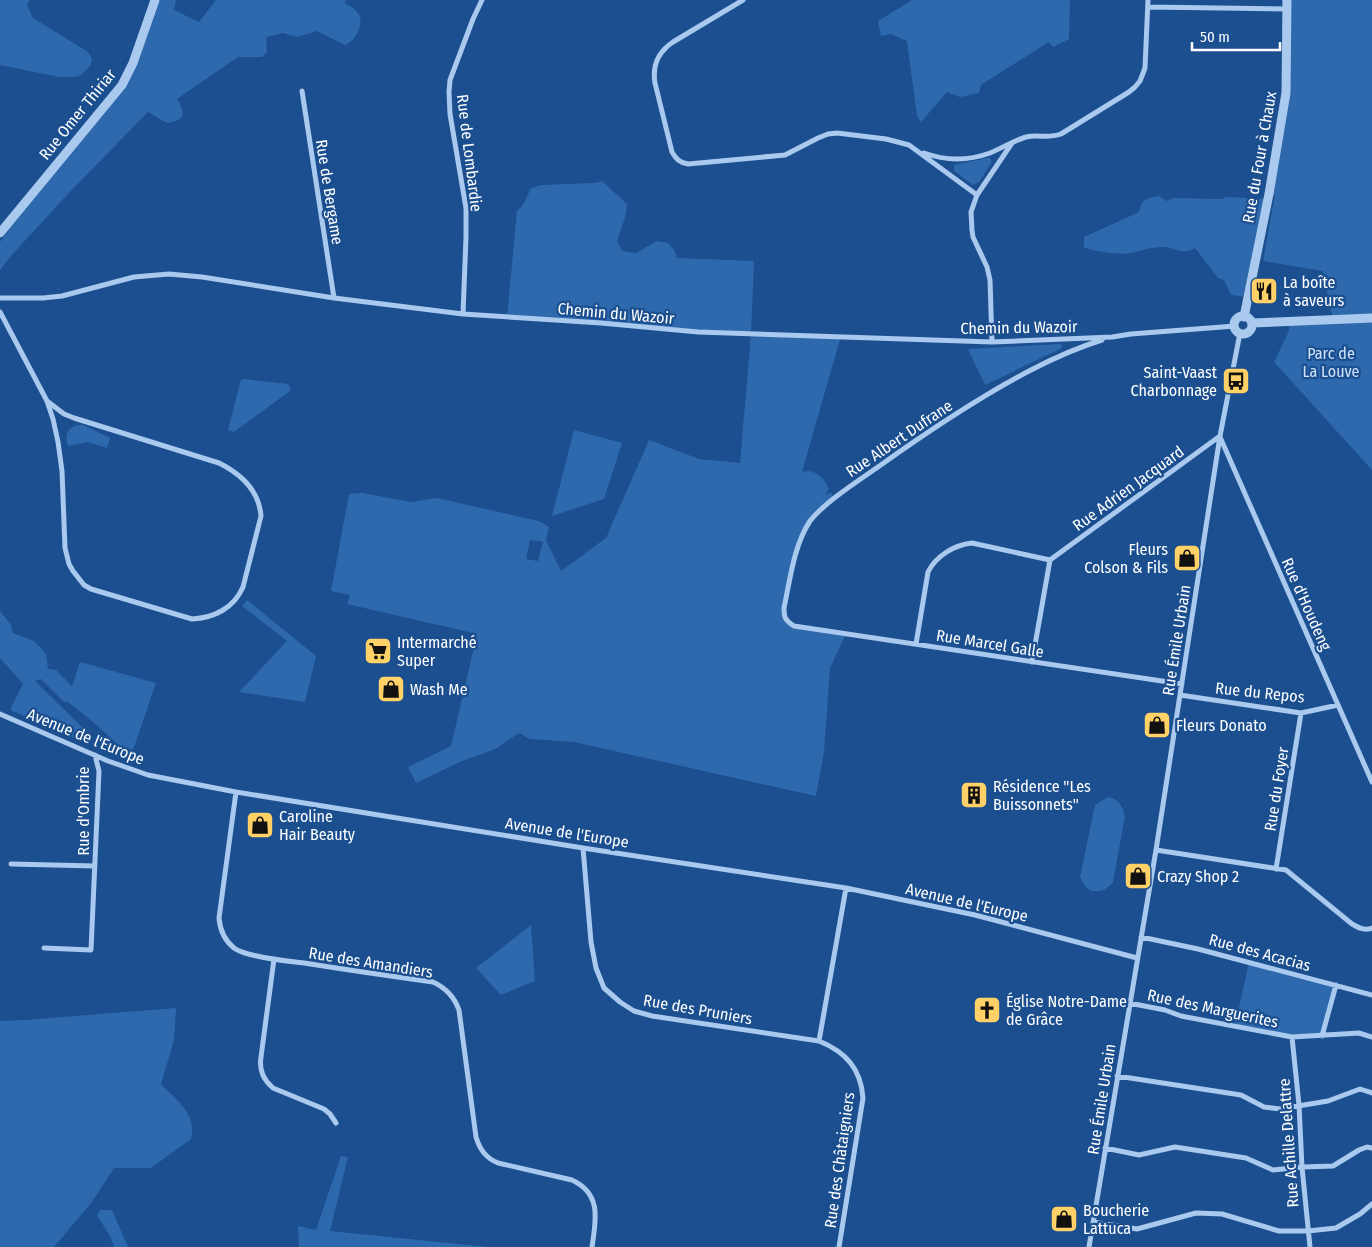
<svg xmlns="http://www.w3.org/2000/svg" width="1372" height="1247" viewBox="0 0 1372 1247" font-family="'Fira Sans Condensed',sans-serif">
  <rect width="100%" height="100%" fill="#1b4f8f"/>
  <path fill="#2e69ad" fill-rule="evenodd" d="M0,0H29L27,5L33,18L88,52L92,59L90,66L80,76L72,77H59L0,65Z
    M155,0H176L174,10L199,22L216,0H346L344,3C348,5 354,8 357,12C366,23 356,40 345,45L317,31L297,37L283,33L266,37L267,52L262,57H238L177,99C186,114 186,120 167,123L148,112L66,196L10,257L0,270V242L37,188L116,94Z
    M912,0H1070L1069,39L1053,47L1049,42L981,85L979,93L960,97L947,92L921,122L917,116L907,41L891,34L881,36L878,21Z
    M1282,0H1372V470L1274,362L1289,331V322L1333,320L1323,271L1263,261L1275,195L1269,194L1286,93L1288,9H1282Z
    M987,158H990L992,162L979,182L973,185L954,171V165Z
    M602,181L627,204C627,217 620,229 617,242L623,251L636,253L657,241L668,243L674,250L677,258L754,261L751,334L841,336L802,472C815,469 823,476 829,489L825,495L831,492L834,499L811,520L799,541L784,617L794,626L846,634L830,668L824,752L816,796L574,742L530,739L519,733L495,749L460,762L416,783L408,767L451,746L477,634L347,604L350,595L331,591L349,494L362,493L411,502L437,498L539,521L549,527L546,540L561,571L606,538L649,440L699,459L740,463L751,334L507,318L517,211L523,205L531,188L541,185L594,183ZM530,540L543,542L538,561L526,559Z
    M1159,196L1167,201L1173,198L1222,199L1225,197L1268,199L1248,297L1231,295L1224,280L1218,278L1195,248C1183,256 1175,247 1162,247C1151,247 1141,251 1131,253C1118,255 1095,252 1084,247V237L1139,212C1141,199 1147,198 1159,196Z
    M1060,344L1063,346L1060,349L985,385L968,349Z
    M244,379L288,384L290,387V391L234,432L228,430L241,380Z
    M77,425H83L110,438L107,448L88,442L68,446C65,436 66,429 77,425Z
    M574,430L622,443L604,499L552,516Z
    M247,600L316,656L305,702L239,692L287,641L242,606Z
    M0,611L11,625L13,633L34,641L46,654L48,669L56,670L72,686L80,662L156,683L132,753L123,749L93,722L68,702H64L41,679L35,681L85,730L79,740L10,710L23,684L0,658Z
    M1108,797C1119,799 1122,806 1125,816L1113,882C1109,887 1106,890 1099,891C1088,893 1085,886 1080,877L1095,805Z
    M531,925L535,981L501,995L476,968Z
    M1249,962L1336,985L1322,1036L1292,1037L1235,1026Z
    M176,1008L174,1040L161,1084C177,1101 197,1113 191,1139L151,1168H114L92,1202L54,1247H0V1021L25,1020Z
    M341,1156L348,1157L330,1231L488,1247H299L298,1226L316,1230Z
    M100,1210H112L128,1247H114L110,1236L97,1215Z"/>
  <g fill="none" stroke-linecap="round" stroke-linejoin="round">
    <path stroke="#a9c9ee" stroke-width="5" d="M743,0L673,42C658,52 652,65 655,83L672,152C676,159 680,163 688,164L785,155L818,138L828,134L837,133L886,139L909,145L977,195
      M1148,7L1287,9
      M302,91L334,298
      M924,153C946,161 968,161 990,153C1002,148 1013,141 1026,137C1038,134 1047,139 1061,134L1129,92L1135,87L1140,81L1145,68L1148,0
      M0,298H43L62,296L134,277L169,274L202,277L334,298L463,314L601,323L698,332L992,342L1112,337L1131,334L1235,326
      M0,312L47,401L53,419L58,442L62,471L65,548L69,564L73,571L84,585L91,589L192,619C214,618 234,608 243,587L261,516C259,490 241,474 219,463L74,418L64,414L47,401
      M463,314L466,237V208L450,114L449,92L450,80L473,19L482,0
      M1102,340C1076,348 1052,359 1029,371C976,399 927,432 878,467C858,481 825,502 810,521C794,545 790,580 784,608C784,618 785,620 794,626L1182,684
      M992,342L990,280L987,267L973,237L972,230L971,212L977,195L1012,143
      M1220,437L1372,782
      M1050,560L1220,436
      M916,644L928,572C936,556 954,545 972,543L1050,560
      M1032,662L1050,560
      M1180,695L1301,713L1338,705
      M0,714L108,761L148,775L236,792L583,848L846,888L975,915L1137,958
      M236,792L219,918C220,930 224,940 234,948C246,957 287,961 304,963C347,970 390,976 433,982C446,988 454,996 459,1010L476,1137C480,1150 486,1158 498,1163L572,1180C602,1194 596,1220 592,1247
      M583,848L591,942L596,968L604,988L620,1002L634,1011L652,1016L819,1041C846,1052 861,1069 863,1098L839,1247
      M1156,850L1286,870L1352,924C1359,928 1365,931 1372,928
      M11,864L95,866
      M1276,869L1301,713
      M1141,937L1198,949L1372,995
      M44,948L91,950L99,771L95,755
      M274,959L261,1057C259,1070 263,1079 273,1088L324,1109L330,1114L336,1123
      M1129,1003L1165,1010L1181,1016L1292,1037L1359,1033L1372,1037
      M1322,1036L1336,985
      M1292,1037L1299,1105L1302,1167L1310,1247
      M819,1041L846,888
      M1117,1076L1241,1095L1264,1107L1280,1109L1328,1101L1360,1089L1372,1093
      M1105,1148L1139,1155L1175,1147L1246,1158L1273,1170L1302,1167L1333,1166L1359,1150L1367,1147L1372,1148
      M1093,1222L1137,1229L1196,1213L1222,1214L1279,1231H1308L1336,1228L1360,1214L1372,1204
      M1089,1247L1156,850L1220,436L1240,333"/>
    <path stroke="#a9c9ee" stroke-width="9" d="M0,233L122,85L133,63L155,0
      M1234 325a9 9 0 1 1 18 0a9 9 0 1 1-18 0Z
      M1244,317L1269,194L1286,93L1287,0
      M1252,323L1372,318"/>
  </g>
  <defs>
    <g id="restaurant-square" transform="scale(1.4375)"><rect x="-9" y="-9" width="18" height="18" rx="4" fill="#ffd166" stroke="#1b4f8f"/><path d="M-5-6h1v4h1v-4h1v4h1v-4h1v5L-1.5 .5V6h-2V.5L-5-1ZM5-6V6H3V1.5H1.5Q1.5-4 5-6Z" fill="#111"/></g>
    <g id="bus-square" transform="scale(1.4375)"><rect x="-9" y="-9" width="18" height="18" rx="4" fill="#ffd166" stroke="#1b4f8f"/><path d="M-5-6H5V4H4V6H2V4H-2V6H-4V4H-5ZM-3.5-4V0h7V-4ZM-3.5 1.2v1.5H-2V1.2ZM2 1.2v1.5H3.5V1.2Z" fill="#111"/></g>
    <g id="shop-square" transform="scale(1.4375)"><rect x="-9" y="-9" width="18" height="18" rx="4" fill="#ffd166" stroke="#1b4f8f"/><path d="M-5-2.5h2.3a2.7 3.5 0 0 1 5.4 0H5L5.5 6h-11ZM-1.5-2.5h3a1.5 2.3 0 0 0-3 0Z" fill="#111"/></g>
    <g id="supermarket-square" transform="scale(1.4375)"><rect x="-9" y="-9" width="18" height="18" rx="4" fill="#ffd166" stroke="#1b4f8f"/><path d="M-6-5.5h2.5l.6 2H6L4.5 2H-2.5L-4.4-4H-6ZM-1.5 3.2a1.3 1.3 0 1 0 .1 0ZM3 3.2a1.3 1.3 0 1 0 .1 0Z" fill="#111"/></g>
    <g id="building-square" transform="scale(1.4375)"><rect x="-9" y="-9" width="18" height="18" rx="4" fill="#ffd166" stroke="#1b4f8f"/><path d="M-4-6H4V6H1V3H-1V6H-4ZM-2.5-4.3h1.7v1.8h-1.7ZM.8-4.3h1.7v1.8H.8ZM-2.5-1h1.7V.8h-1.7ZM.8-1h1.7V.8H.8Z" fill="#111"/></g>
    <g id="church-square" transform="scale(1.4375)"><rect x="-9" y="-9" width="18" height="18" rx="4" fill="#ffd166" stroke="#1b4f8f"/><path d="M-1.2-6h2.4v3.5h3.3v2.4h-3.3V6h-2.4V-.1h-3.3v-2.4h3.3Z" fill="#111"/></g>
  </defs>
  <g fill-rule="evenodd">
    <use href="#restaurant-square" x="1264" y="291"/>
    <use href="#bus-square" x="1236" y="381"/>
    <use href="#shop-square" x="1187" y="558"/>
    <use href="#supermarket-square" x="378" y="651"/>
    <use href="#shop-square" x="391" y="689"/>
    <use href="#shop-square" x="1157" y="725"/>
    <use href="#building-square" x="974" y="795"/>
    <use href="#shop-square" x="260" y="825"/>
    <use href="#shop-square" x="1138" y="876"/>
    <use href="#church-square" x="987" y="1010"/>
    <use href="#shop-square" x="1064" y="1219"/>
  </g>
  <g text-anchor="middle" stroke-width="4.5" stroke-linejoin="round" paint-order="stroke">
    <g font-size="16" fill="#fff" stroke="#1b4f8f">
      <text transform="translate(77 114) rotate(-51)" y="6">Rue Omer Thiriar</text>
      <text transform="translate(470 153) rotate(83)" y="6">Rue de Lombardie</text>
      <text transform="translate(1259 157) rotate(-80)" y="6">Rue du Four à Chaux</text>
      <text transform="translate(330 192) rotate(81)" y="6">Rue de Bergame</text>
      <text transform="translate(616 313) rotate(5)" y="6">Chemin du Wazoir</text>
      <text transform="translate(1019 327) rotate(-1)" y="6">Chemin du Wazoir</text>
      <text transform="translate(899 438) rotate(-34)" y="6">Rue Albert Dufrane</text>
      <text transform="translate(1128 488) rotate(-36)" y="6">Rue Adrien Jacquard</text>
      <text transform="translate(1307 604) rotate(66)" y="6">Rue d'Houdeng</text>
      <text transform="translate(1176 640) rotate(-81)" y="6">Rue Émile Urbain</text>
      <text transform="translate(990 643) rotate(9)" y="6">Rue Marcel Galle</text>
      <text transform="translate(1260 692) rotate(6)" y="6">Rue du Repos</text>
      <text transform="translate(86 736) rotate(22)" y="6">Avenue de l'Europe</text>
      <text transform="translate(1276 789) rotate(-81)" y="6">Rue du Foyer</text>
      <text transform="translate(83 811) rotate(-90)" y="6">Rue d'Ombrie</text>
      <text transform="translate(567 832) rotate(9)" y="6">Avenue de l'Europe</text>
      <text transform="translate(967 902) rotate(13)" y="6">Avenue de l'Europe</text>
      <text transform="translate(1260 952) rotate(15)" y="6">Rue des Acacias</text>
      <text transform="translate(371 962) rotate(9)" y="6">Rue des Amandiers</text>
      <text transform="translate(1213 1008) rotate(12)" y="6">Rue des Marguerites</text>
      <text transform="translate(698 1009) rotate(10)" y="6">Rue des Pruniers</text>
      <text transform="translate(1101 1099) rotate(-81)" y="6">Rue Émile Urbain</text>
      <text transform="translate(1288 1143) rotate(-94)" y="6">Rue Achille Delattre</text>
      <text transform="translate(839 1160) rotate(-82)" y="6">Rue des Châtaigniers</text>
    </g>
    <g font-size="16" fill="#fff" stroke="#1b4f8f" text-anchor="start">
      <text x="1283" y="288">La boîte<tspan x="1283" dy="18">à saveurs</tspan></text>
      <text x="1217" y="378" text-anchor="end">Saint-Vaast<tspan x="1217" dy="18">Charbonnage</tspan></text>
      <text x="1168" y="555" text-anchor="end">Fleurs<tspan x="1168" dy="18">Colson &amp; Fils</tspan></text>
      <text x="397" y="648">Intermarché<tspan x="397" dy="18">Super</tspan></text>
      <text x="410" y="695">Wash Me</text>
      <text x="1176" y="731">Fleurs Donato</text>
      <text x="993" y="792">Résidence "Les<tspan x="993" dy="18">Buissonnets"</tspan></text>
      <text x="279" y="822">Caroline<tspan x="279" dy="18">Hair Beauty</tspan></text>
      <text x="1157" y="882">Crazy Shop 2</text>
      <text x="1006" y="1007">Église Notre-Dame<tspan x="1006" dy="18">de Grâce</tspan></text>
      <text x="1083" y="1216">Boucherie<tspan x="1083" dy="18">Lattuca</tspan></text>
    </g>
    <g font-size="16" fill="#cfe3fa" stroke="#1b4f8f">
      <text x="1331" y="359">Parc de<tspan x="1331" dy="18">La Louve</tspan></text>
    </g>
  </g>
  <path d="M1192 42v8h88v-8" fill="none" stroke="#ffffff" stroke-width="2.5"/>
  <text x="1200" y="42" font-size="15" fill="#ffffff" stroke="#1b4f8f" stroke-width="4" paint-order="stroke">50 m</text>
</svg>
